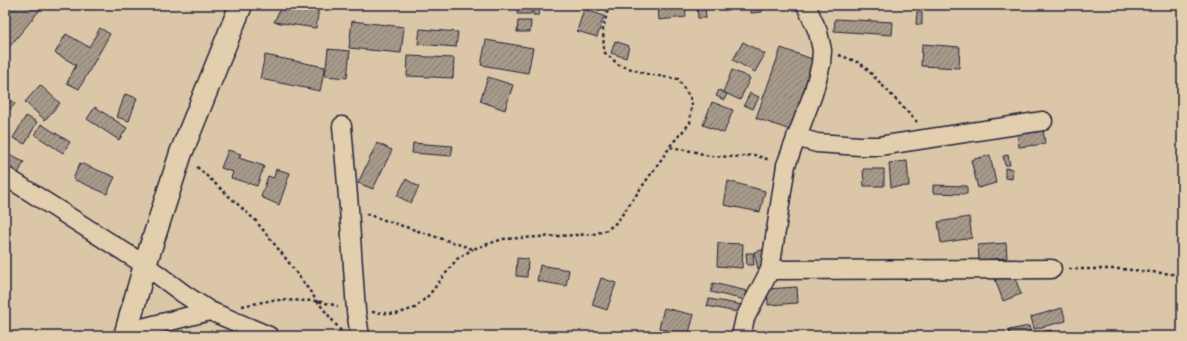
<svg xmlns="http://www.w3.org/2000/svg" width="1187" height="341" viewBox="0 0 1187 341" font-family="'Shantell Sans',sans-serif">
  <defs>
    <pattern id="building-hatch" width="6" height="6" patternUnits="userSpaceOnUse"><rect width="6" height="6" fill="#a79a8a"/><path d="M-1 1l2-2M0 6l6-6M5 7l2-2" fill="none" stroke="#887d72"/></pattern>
  </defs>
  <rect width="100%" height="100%" fill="#dbc7a8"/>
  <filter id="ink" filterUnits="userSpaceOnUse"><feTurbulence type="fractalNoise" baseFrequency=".025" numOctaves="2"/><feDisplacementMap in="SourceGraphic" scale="8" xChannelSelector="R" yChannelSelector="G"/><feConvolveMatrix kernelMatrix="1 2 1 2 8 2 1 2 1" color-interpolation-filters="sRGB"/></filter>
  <g filter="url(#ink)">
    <path fill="url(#building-hatch)" stroke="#22223b" d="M11,5H44L5,52V12Z
      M282,5H300L313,8L319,7L316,28L274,22Z
      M313,5H328V8H313Z
      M332,5H350V9H332Z
      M518,5H532L531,14H517Z
      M658,5H685L686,17L659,20Z
      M697,5H714H705L706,18H698Z
      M750,5H761L762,12L751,13Z
      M533,7H540L539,15H533Z
      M584,9L604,16L597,37L577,31Z
      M917,12H922V25L916,24Z
      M835,19L893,22L892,35L834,31Z
      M352,21L404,27L401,53L349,48Z
      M518,21H531L530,32H517Z
      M100,28L110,34L79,89L67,83L76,65L55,53L66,34L89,47Z
      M420,29L458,32L456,47L418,44Z
      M486,40L533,48L528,73L481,65Z
      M615,41L629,46L626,58L611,53Z
      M743,42L765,54L755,72L733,60Z
      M922,44L960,47L959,68L921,66Z
      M781,48L818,61L793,131L756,118Z
      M328,49L350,51L347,78L325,76Z
      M265,55L325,67L320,91L260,79Z
      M408,56L454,58L453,78L407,76Z
      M732,70L750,78L740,100L723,92Z
      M488,77L513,85L505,110L480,101Z
      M40,85L60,103L45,120L25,102Z
      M719,90L727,94L724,100L716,96Z
      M750,93L759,97L753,109L744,105Z
      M125,94L137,98L129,121L117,117Z
      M5,96L15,104L5,115Z
      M712,102L733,110L724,133L703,125Z
      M95,107L127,128L119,140L87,119Z
      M26,116L37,122L25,144L13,138Z
      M41,124L70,142L63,153L35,135Z
      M1043,129L1045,144L1019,147L1017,132Z
      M377,143L392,150L373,189L358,183Z
      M413,143L453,146L451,156L412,153Z
      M228,150L241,154L239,158L264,166L257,186L231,178L233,172L221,168Z
      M990,155L996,183L978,188L971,160Z
      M1008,155L1010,165H1005L1003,156Z
      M11,156L24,162L16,178L5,167Z
      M907,161L909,186L891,187L889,163Z
      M80,163L115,177L107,194L73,179Z
      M1005,168L1013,169L1012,179L1005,178Z
      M276,169L290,173L279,205L261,197L268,176L274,178Z
      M863,169H884V186H864Z
      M406,179L419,187L411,203L397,196Z
      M728,181L765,191L760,212L724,205Z
      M933,185L967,186V194L933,193Z
      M969,217L972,238L941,243L938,222Z
      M718,243L743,244L742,268L717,266Z
      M1006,243L1007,258L979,260L978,245Z
      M774,247L778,264L758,269L754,252Z
      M746,253H753L754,265H747Z
      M517,258L528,259L527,277L516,276Z
      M1009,262L1021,294L1003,301L991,268Z
      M540,265L569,270L566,286L537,281Z
      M601,278L616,283L607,310L592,305Z
      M713,283L747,291L745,300L711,292Z
      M797,287L798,303L768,305L767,289Z
      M709,299L743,305L742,313L707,306Z
      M664,308L694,315L688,336L659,328Z
      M1062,308L1066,321L1034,329L1031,317Z
      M1029,326L1031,336H1010L1009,330Z
      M155,328L179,335L178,336H153Z
      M1051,330L1052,336H1040V332Z"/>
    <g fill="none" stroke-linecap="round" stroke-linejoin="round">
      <g stroke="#22223b" stroke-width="21">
        <path id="street" d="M342,126L349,208L356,311L360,336
          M796,137L817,143L860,146H879L1043,121
          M5,176L145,265L184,294L210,311L269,336
          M770,270L1052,269
          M126,332L210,311
          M741,336L745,318L770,270L786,165L813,94L821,64L822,50L818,32L806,5"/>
      </g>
      <g stroke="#22223b" stroke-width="25">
        <path id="secondary" d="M125,336L145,265L181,153L241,5"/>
      </g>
      <path stroke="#22223b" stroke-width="2.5" stroke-dasharray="3 3" stroke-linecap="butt" d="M609,5L603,29L604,52L619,65L647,74L678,79L692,101L690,123L670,146
        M839,55L855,61L864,66L917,122
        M197,167L255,220L284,256L317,301L341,331
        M366,214L473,249L503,239L594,234L607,230L617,222L670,147L696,152L709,156L734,157L754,155L770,160
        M1069,269H1122L1182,275
        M242,306L273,300L317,301L338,306
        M372,312L396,314L415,308L429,295L457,259L473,249"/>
      <use href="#street" stroke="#e3cead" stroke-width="18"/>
      <use href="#secondary" stroke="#e3cead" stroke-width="22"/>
    </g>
  </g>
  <rect width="1187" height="341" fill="none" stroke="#e3cead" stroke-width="20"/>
  <rect x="10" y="10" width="1167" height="321" fill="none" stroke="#22223b" stroke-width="1.5" filter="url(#ink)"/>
</svg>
